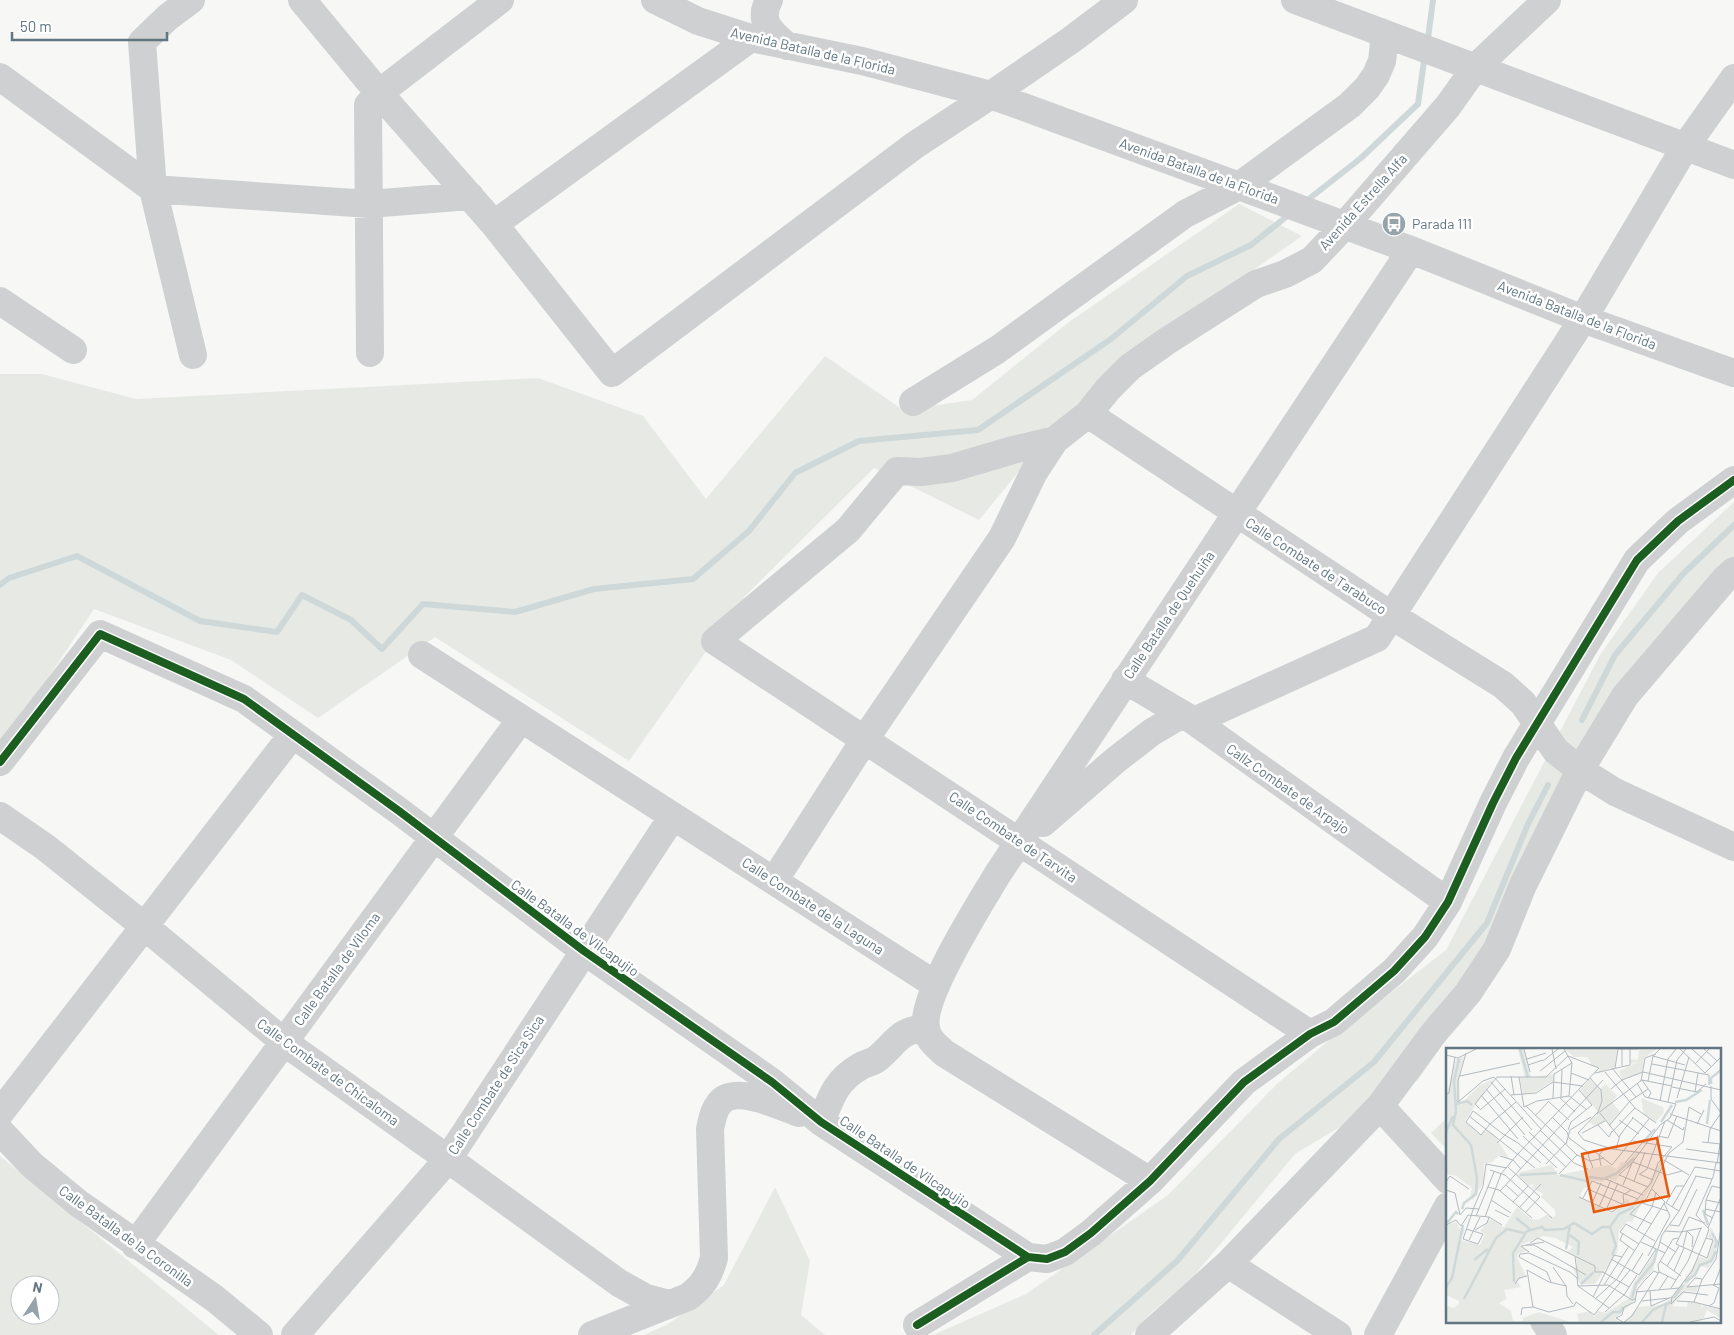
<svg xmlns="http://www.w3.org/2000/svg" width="1734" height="1335" viewBox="0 0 1734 1335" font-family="Barlow,sans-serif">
  <rect width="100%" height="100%" fill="#f7f7f6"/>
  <path fill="#e7eae4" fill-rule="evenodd" d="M1239,204L1302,236L1150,343L1065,415L979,520L874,468L745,596L629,761L435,637L318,718L231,660L94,609L0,750V374H42L136,399L538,378L643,416L706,499L825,356L903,410L972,400L1069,322Z
    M1734,502V557L1700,589L1632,671L1498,965L1418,1080L1295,1154L1193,1277L1150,1314L1131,1335H933L1026,1294L1168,1195L1278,1083L1327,1042L1446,950L1600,655L1658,573Z
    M1448,1117V1151L1431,1133Z
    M0,1156L219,1335H0ZM20,1285H50V1315H20Z
    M775,1187L810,1261L801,1315L825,1335H644L668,1324L724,1285Z"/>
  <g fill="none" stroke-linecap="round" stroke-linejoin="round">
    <path stroke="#ced8d9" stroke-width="6" d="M1428,38L1433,0
      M1305,202L1361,158L1418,104L1424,61
      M0,585L9,578L77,556L200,621L277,632L302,595L351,620L382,649L423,604L515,612L594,589L693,579L749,531L795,473L859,441L978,430L1111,339L1187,276L1251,245L1291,213
      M1582,720L1615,655L1683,574L1734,525
      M1094,1335L1177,1261L1279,1139L1374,1062L1487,923L1528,824L1548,785"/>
    <path stroke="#ced0d1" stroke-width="28" d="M191,0L168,17L142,42L153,189L193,355
      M302,0L379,93L494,224L612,373L915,145L991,95L1071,40L1124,0
      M655,0L698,21L751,38L862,61L991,95L1239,186L1411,250L1583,319L1734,373
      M769,0C757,22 772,33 787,46
      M1295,0L1734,165
      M0,77L153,189L369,204L470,196
      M494,224L751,38
      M0,301L73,350
      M370,353L368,105L379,93L500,0
      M913,402L997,350L1185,214L1239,186L1350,105L1367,88L1376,75L1382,61L1384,44L1381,32
      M1088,414L1392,616L1503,685L1523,703L1556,751L1580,770L1615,792L1734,847
      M1055,440L1013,450L952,468L921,472L897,471L848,530L715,641L1310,1034
      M422,655L936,985
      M1125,680L1194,721L1448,902
      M1194,721L1377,638L1583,319L1685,147L1734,78
      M0,762L100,634L244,699L399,811L584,951L772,1082L821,1122L1028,1257
      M0,816L45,847L144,926L284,1042L448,1159L619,1283L646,1298L670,1304
      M1043,823L1117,759L1152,732L1181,715
      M774,881L865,739L1002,538L1034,472L1055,440L1088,414L1108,389L1130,367L1167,341L1256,284L1285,274L1312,260L1345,225L1448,106L1475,68L1547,0
      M1380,1106L1448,1180
      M0,1113L293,734
      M821,1122C831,1097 836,1080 861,1066C866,1063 874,1062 878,1058C898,1041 897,1032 926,1027
      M0,1131L32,1165L78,1203L214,1298L259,1335
      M1150,1181L944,1053C936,1045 928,1040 926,1028C920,997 980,904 997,875L1411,250
      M135,1245L521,719
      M1228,1264L1338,1335
      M1544,1321L1553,1335
      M917,1325L1028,1257L1047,1259L1065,1252L1091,1233L1150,1181L1244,1082L1310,1034L1334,1022L1394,971L1425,937L1448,902L1493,803L1516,758L1637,560L1678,521L1734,480
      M295,1335L448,1159L673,816
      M592,1335L688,1297C703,1286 709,1276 714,1258L710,1129C712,1121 713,1111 719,1104C733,1084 781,1106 799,1113
      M1149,1335L1228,1264L1380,1106L1433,1034L1468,993L1497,949L1523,885L1580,770L1625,696L1724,580L1734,571
      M1378,1335L1448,1206"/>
    <g stroke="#fff" stroke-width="11">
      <path id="cycleway" d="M0,762L100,634L244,699L399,811L584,951L772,1082L821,1122L1028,1257
        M917,1325L1028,1257L1047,1259L1065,1252L1091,1233L1150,1181L1244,1082L1310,1034L1334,1022L1394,971L1425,937L1448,902L1493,803L1516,758L1637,560L1678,521L1734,480"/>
    </g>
    <use href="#cycleway" stroke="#1b5e20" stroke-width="8"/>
  </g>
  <defs>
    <g id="bus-disc" transform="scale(1.25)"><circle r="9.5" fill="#96a3aa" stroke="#fff"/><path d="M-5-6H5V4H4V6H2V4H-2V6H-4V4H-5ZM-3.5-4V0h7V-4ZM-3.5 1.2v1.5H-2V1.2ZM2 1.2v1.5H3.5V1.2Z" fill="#fff"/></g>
  </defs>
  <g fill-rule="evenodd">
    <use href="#bus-disc" x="1394" y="224"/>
  </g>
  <g text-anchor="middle" stroke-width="5" stroke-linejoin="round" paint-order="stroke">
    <g font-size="14" fill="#617681" stroke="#fff">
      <text transform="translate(813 51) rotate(13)" y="5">Avenida Batalla de la Florida</text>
      <text transform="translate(1199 171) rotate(20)" y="5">Avenida Batalla de la Florida</text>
      <text transform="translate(1363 202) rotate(-48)" y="5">Avenida Estrella Alfa</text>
      <text transform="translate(1577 315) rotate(21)" y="5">Avenida Batalla de la Florida</text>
      <text transform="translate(1316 566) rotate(33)" y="5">Calle Combate de Tarabuco</text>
      <text transform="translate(1169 615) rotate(-56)" y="5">Calle Batalla de Quehuiña</text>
      <text transform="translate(1288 789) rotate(35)" y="5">Callz Combate de Arpajo</text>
      <text transform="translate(1013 837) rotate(34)" y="5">Calle Combate de Tarvita</text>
      <text transform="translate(813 906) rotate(33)" y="5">Calle Combate de la Laguna</text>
      <text transform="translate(575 928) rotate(36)" y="5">Calle Batalla de Vilcapujio</text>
      <text transform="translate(337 969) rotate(-54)" y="5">Calle Batalla de Viloma</text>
      <text transform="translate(328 1072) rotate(36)" y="5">Calle Combate de Chicaloma</text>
      <text transform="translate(496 1085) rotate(-57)" y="5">Calle Combate de Sica Sica</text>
      <text transform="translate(905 1162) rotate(34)" y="5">Calle Batalla de Vilcapujio</text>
      <text transform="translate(126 1236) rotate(36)" y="5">Calle Batalla de la Coronilla</text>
    </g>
    <g font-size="14" fill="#617681" stroke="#fff" text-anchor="start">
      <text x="1412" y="229">Parada 111</text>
    </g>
  </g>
  <g transform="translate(1446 1048)">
    <rect width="275" height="275" fill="#f7f7f6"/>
    <path d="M72,1H78L85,30L107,26V33L89,44L77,46L74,29L79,30ZM119,1H171L169,19L152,25L154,20L146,17L141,9H128ZM193,1H211L198,10L196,24L177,32L173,23L192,14L184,16V11L192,12ZM18,9L13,27L14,57L33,38L47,31L19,73L35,87L40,82L49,88L63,110L54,107L46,114L38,116L37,135L27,152L24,149L26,140L10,128L0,126V48L10,11ZM144,31L153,41L160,36L171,48L166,54L174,64L163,77L160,73L149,78L143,74L153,65L134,42ZM191,103L194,104L183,120L178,118L170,133L161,130L156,134L146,132L142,140L139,139L135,145L134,149L164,165L179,155L180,150L186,157L197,147L213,116L220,109L186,174L182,173L173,182L171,205L149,236H134L126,218L131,221L130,209L121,204L127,199L109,190L97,188L74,197L82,203L73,205L71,209L80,228L71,233L75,239L58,242L61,251L53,255L65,263L67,273H77V270L93,264L124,274H0V257L7,260L13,256V253L0,247V177L11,174L13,180L19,181L15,192L34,197L39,186L34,183L44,171L58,179L71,159L85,171L92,172L100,167L107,169L110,167L108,161L95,149L97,146L85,139L88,138L86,136L83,138L71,127L74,124L106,117L112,127L163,117L171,121L175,114H182ZM265,179L271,191L269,211L262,220L254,218L241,237L252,239L250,244L240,243L226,258L241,259L242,253L256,256L255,261L258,257L275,262V271L261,262L258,270L241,274H179L192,259L216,257L228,248L253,209L261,211L268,192L262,189ZM211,202L207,223L191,238L188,253L169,271L175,274H133L131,266L144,263L148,269L152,263L159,265L182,251L187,236Z" fill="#e7eae4"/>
    <path d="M195,50L217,59L218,64L210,74L198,67Z" fill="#e7eae4"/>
    <path fill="none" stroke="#ced8d9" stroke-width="2.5" d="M74,1L82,29M13,11L8,33L10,63L7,77L25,97L31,130L30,146L18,155L16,161M265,36V30L275,22M229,54L240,52L256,42M10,56L21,53L26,57M215,74L226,57M261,76L264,52M0,84L7,68M198,93L209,81M74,127L111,125M114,127L140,133L144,129L158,131L171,125L188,110M257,162L262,177M70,170L84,181M1,175L10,164L12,166M164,179L170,198L166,207M266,185L271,194L269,200M124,187L133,194L132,207M120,201L124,177M28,212L42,201M68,234L67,205L81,183L96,179L99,182L118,181L128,175L146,186L156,179H164L173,166L188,159M239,234L249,227L254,217L265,213L270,203M135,236L148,224M0,239L6,230L17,177M186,250L190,236L208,214L211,202M228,250L237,237M18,251L50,190L61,181L78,185M155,274L167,264H174L177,259M196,274L207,262L221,255M216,274L220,257L224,254"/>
    <path fill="none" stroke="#b2bbc0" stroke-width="1" d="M78,1L84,24M106,1L110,21M118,1L126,15L123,48M172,1H192M176,1V18M234,1L259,25M246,1L266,19M258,1L271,13M20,5L12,33V54L37,33L48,29L95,81M0,7L12,10L30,1M207,8L239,17M81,11L100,5M97,13L112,1M206,16L263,27V37M249,16L263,1M82,17L97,12M166,20L190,49M169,20L172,1M94,23L119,3M159,24L189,60L210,75M125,25L143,32M149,25L184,17V1M259,25L275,9M14,28L74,15M65,28L68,47M73,29L78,59M144,30L155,42L156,53L152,64L132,85L138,92L166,101L275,115M196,32L205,45L202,50M195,33L199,10L210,6M202,33L207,8L214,1M45,34L86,82M265,38V51L275,65M226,39L251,44L260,36M40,41L79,87M165,41L176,32L197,24L275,42M249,44L252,25M0,47L3,45L9,9M35,47L72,91M65,47L90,45L107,34L137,38M113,49L129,64M115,49L116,21M107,50L108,26L126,15M231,50L243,9M102,53L123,72M214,53L222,11L230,1M70,54L44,76L35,87L20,74L27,63L30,65L44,76L57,86L72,95L95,115M222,54L231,12L240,1M80,58L131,107L144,113L158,110M78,59L91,53L123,48L141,62M34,62L59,41M35,62L29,56L51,29H100L122,8L153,20L70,108L55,126L39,169M154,65L173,89M151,66L196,32L226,38M224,66L275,83M23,68L89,120M89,68L103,53M106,69L121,84L123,90L143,105M186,69L205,84M173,72L193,86M221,72L237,82L238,79M251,76L258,62M152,77L163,89L166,83M163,78L184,53L202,41M94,82L128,115L142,121M122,82L125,74L146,57L133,42M83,84L120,119M166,84L189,60M136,85L159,73M77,88L111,120M211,88L222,90L231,68M187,93L226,99M256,94L275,96M51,95L77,69M262,95L264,81L275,65M120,96L124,82L145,69M170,101L174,87L187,70M240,101L275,106M147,102L166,117L203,71M145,104L142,107L147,120M54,108L67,112L75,121M218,112L243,127M187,114L221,127L236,123M179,115L196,95M186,115L173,127L202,139M100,116L121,94M271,116L274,96M155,118L153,107L160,99M62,119L94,149L79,165M44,122L59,127L106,170M113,126L131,107M193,126L207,132M194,126L201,121L219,73M249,128L266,131M160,131L197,147M188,133L199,104M0,134L4,128L23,141M60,137L72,148M177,137L186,115L214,77L224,70L230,56L199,49L191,35M42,139L53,142L86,170M142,141L176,156M0,142L9,145L14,167L20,160L33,161M54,143L157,32M133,149L166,164L178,155L177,147L185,142M137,150L146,133L192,151M45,152L65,165M260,152L275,155M67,154L82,138M146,155L155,135M188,155L205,135L212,115L226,99M196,155L222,163M153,159L165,132M226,159L249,119L275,123M73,160L95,136M259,161L275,164M49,162L63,169M160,162L172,135M233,163L220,155L230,138H238M184,166L201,150L223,105L237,94L243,59L255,66M184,166L206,176M30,168L48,124M267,170L259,166L260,152L266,138L275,140M241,173L230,196L261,210L267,192L260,190M241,173L243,169L259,175M0,177L10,172L15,178L22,167L43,169L56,177M224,177L233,178L251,141M262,180L275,149M20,181L37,186L32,196L17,191L28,159L37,138L40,116L61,120M29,182L41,175L43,169M191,182L206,159L210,144M219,183L235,184L256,180M177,185L174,192L189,203M23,192L34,169M195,194L219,205M214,194L230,204M84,195L92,190L149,218V224H157L183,239M193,196L174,184L180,176L209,193M80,197H88L140,227M237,199L241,183L247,189L246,199M212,201L216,187L233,163L250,128M83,204L75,198L98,194M202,208L224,168L218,155M129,209L132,231M165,211L193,227L210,201M214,213L235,228M221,218L233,198M186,223L197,205M228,223L238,200M213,224L230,232M105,234L101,224L73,209L74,206L83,205L124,224L131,230L132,238M69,236L73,230L81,228M120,237L121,248L127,256M158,237L183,198M268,237L275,219M241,239L275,236M241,239L249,230L256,231M225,240L242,213L255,180M213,242L222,228M204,243L205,258L226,249M190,244L233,240M262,247L237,244L225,256L226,249L246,223L260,190L263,181L250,167L267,129L270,115M147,249L168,207L176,209M149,251L171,231L219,154L206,141M196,253L223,250M231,253L248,254L275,261M248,254L256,232L270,211L275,180M263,258L268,255L273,240L267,237M87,259L81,222L103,234L120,238L107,219M163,260L132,238L162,237L186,252L189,251M159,264L178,247L191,227M75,267L76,260L87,259L103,264L128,258L130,254L148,267L184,222M177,274L170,270L176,267L178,259L189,254L191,242L198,233L208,223L212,225M178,274L186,268L213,224L212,217L227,191L232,190M244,274L268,269L275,273"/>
    <path fill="#e8590c" fill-opacity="0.15" stroke="#e8590c" stroke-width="2.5" d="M211,90L223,148L148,164L136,106Z"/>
    <rect width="275" height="275" fill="none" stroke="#617681" stroke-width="2.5"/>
  </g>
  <g transform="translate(35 1300) rotate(12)"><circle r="24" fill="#ffffff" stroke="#c0c8cd"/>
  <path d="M0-4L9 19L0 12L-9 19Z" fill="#96a3aa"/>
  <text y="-8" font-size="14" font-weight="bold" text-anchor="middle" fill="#617681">N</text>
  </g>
  <path d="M12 32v8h155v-8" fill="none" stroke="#617681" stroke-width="2.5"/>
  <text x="20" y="32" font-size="15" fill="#617681" stroke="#ffffff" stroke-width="4" paint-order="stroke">50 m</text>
</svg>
